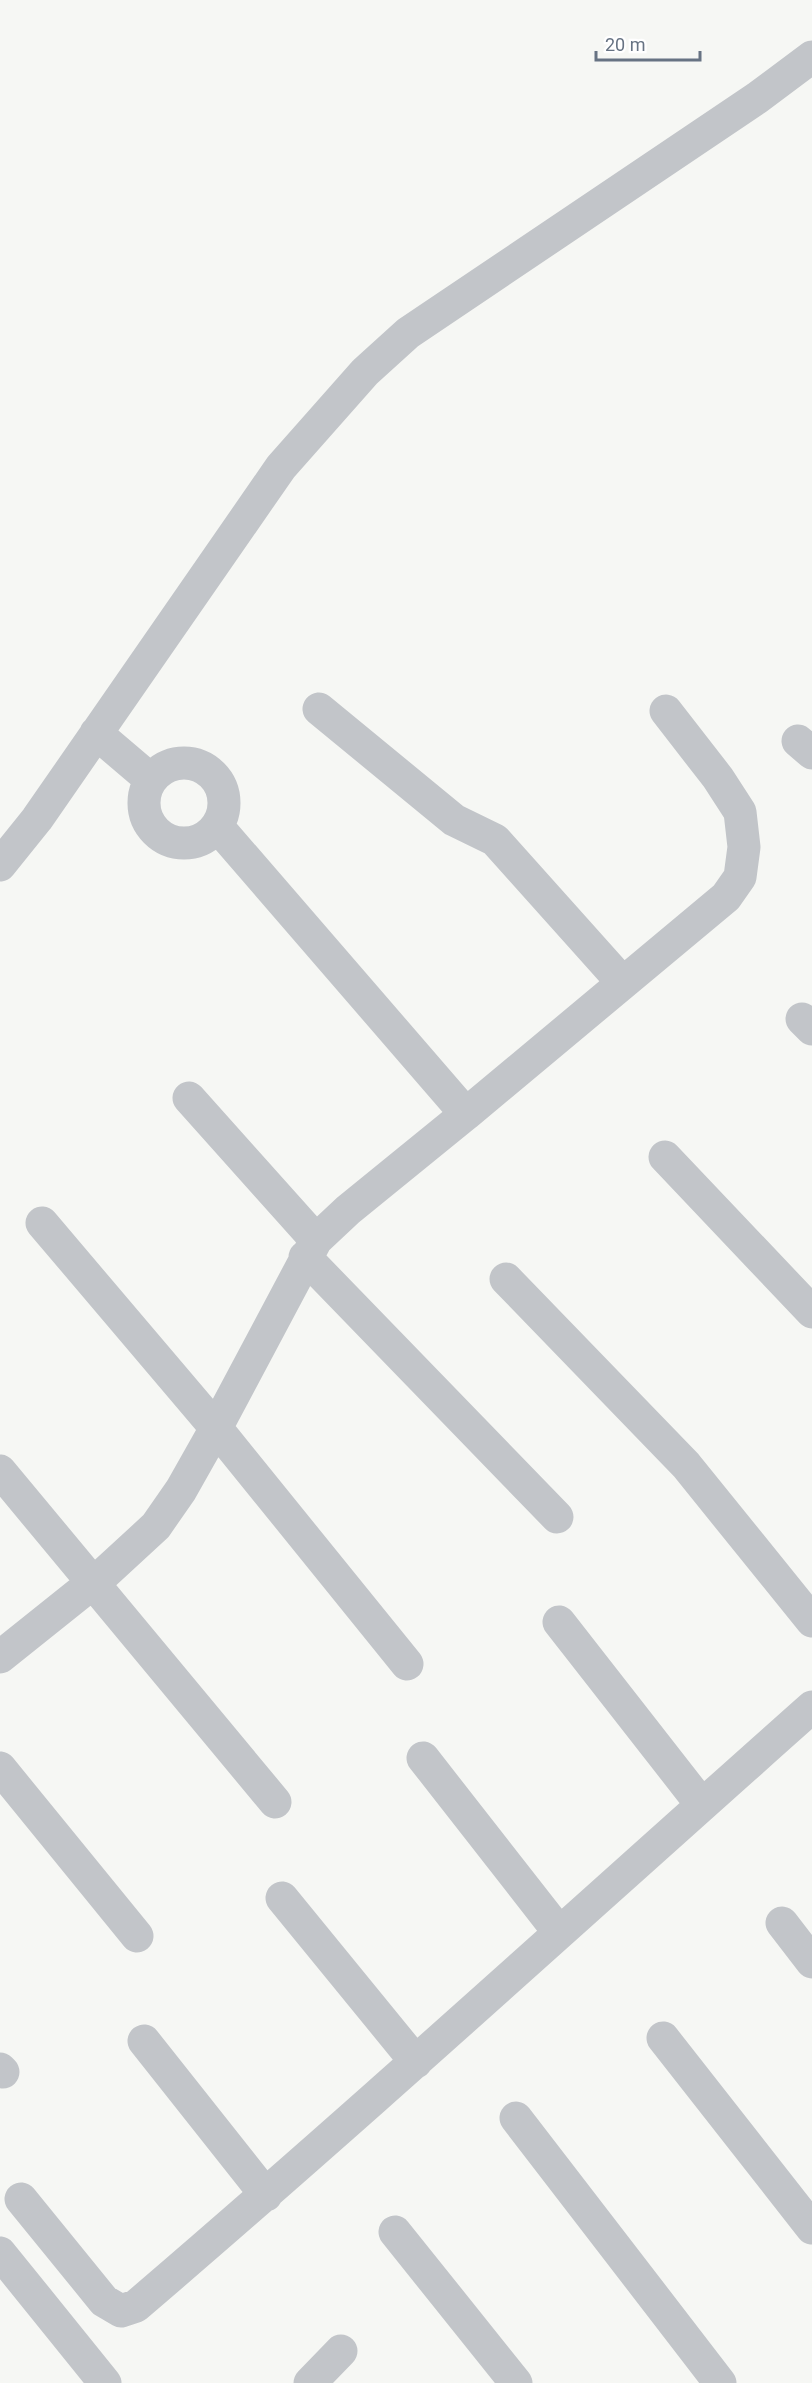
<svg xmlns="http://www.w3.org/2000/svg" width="812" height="2383" viewBox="0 0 812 2383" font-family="Roboto,sans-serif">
  <rect width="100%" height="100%" fill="#f6f7f4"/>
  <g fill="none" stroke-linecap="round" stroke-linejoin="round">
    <path stroke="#c2c5c9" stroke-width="33" d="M319,709L454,820L495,840L623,983
      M96,733L150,779
      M798,741L812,753
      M144 803a40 40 0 1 1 80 0a40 40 0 1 1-80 0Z
      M217,826L466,1114L726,897L740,877L744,847L740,812L718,778L666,711
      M0,865L37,819L281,467L365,372L408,333L757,98L812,57
      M802,1019L812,1029
      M189,1098L316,1240
      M665,1157L812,1312
      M42,1223L216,1428L407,1664
      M305,1257L557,1517
      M506,1279L686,1465L812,1621
      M0,1471L275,1802
      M559,1622L702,1805
      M0,1657L105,1573L156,1526L181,1490L216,1428L316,1240L348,1210L466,1114
      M423,1758L559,1932
      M0,1768L137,1936
      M282,1898L416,2062
      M782,1923L812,1962
      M663,2038L812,2228
      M144,2041L266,2195
      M0,2069L3,2072
      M516,2118L720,2383
      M21,2199L104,2301L121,2311L136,2306C365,2110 587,1907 812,1707
      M395,2232L516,2383
      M0,2253L105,2383
      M310,2383L341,2351"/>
  </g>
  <path d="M596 51v9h104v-9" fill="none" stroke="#677383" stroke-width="3"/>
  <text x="605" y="51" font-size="18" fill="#677383" stroke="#ffffff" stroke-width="4.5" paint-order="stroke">20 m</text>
</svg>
